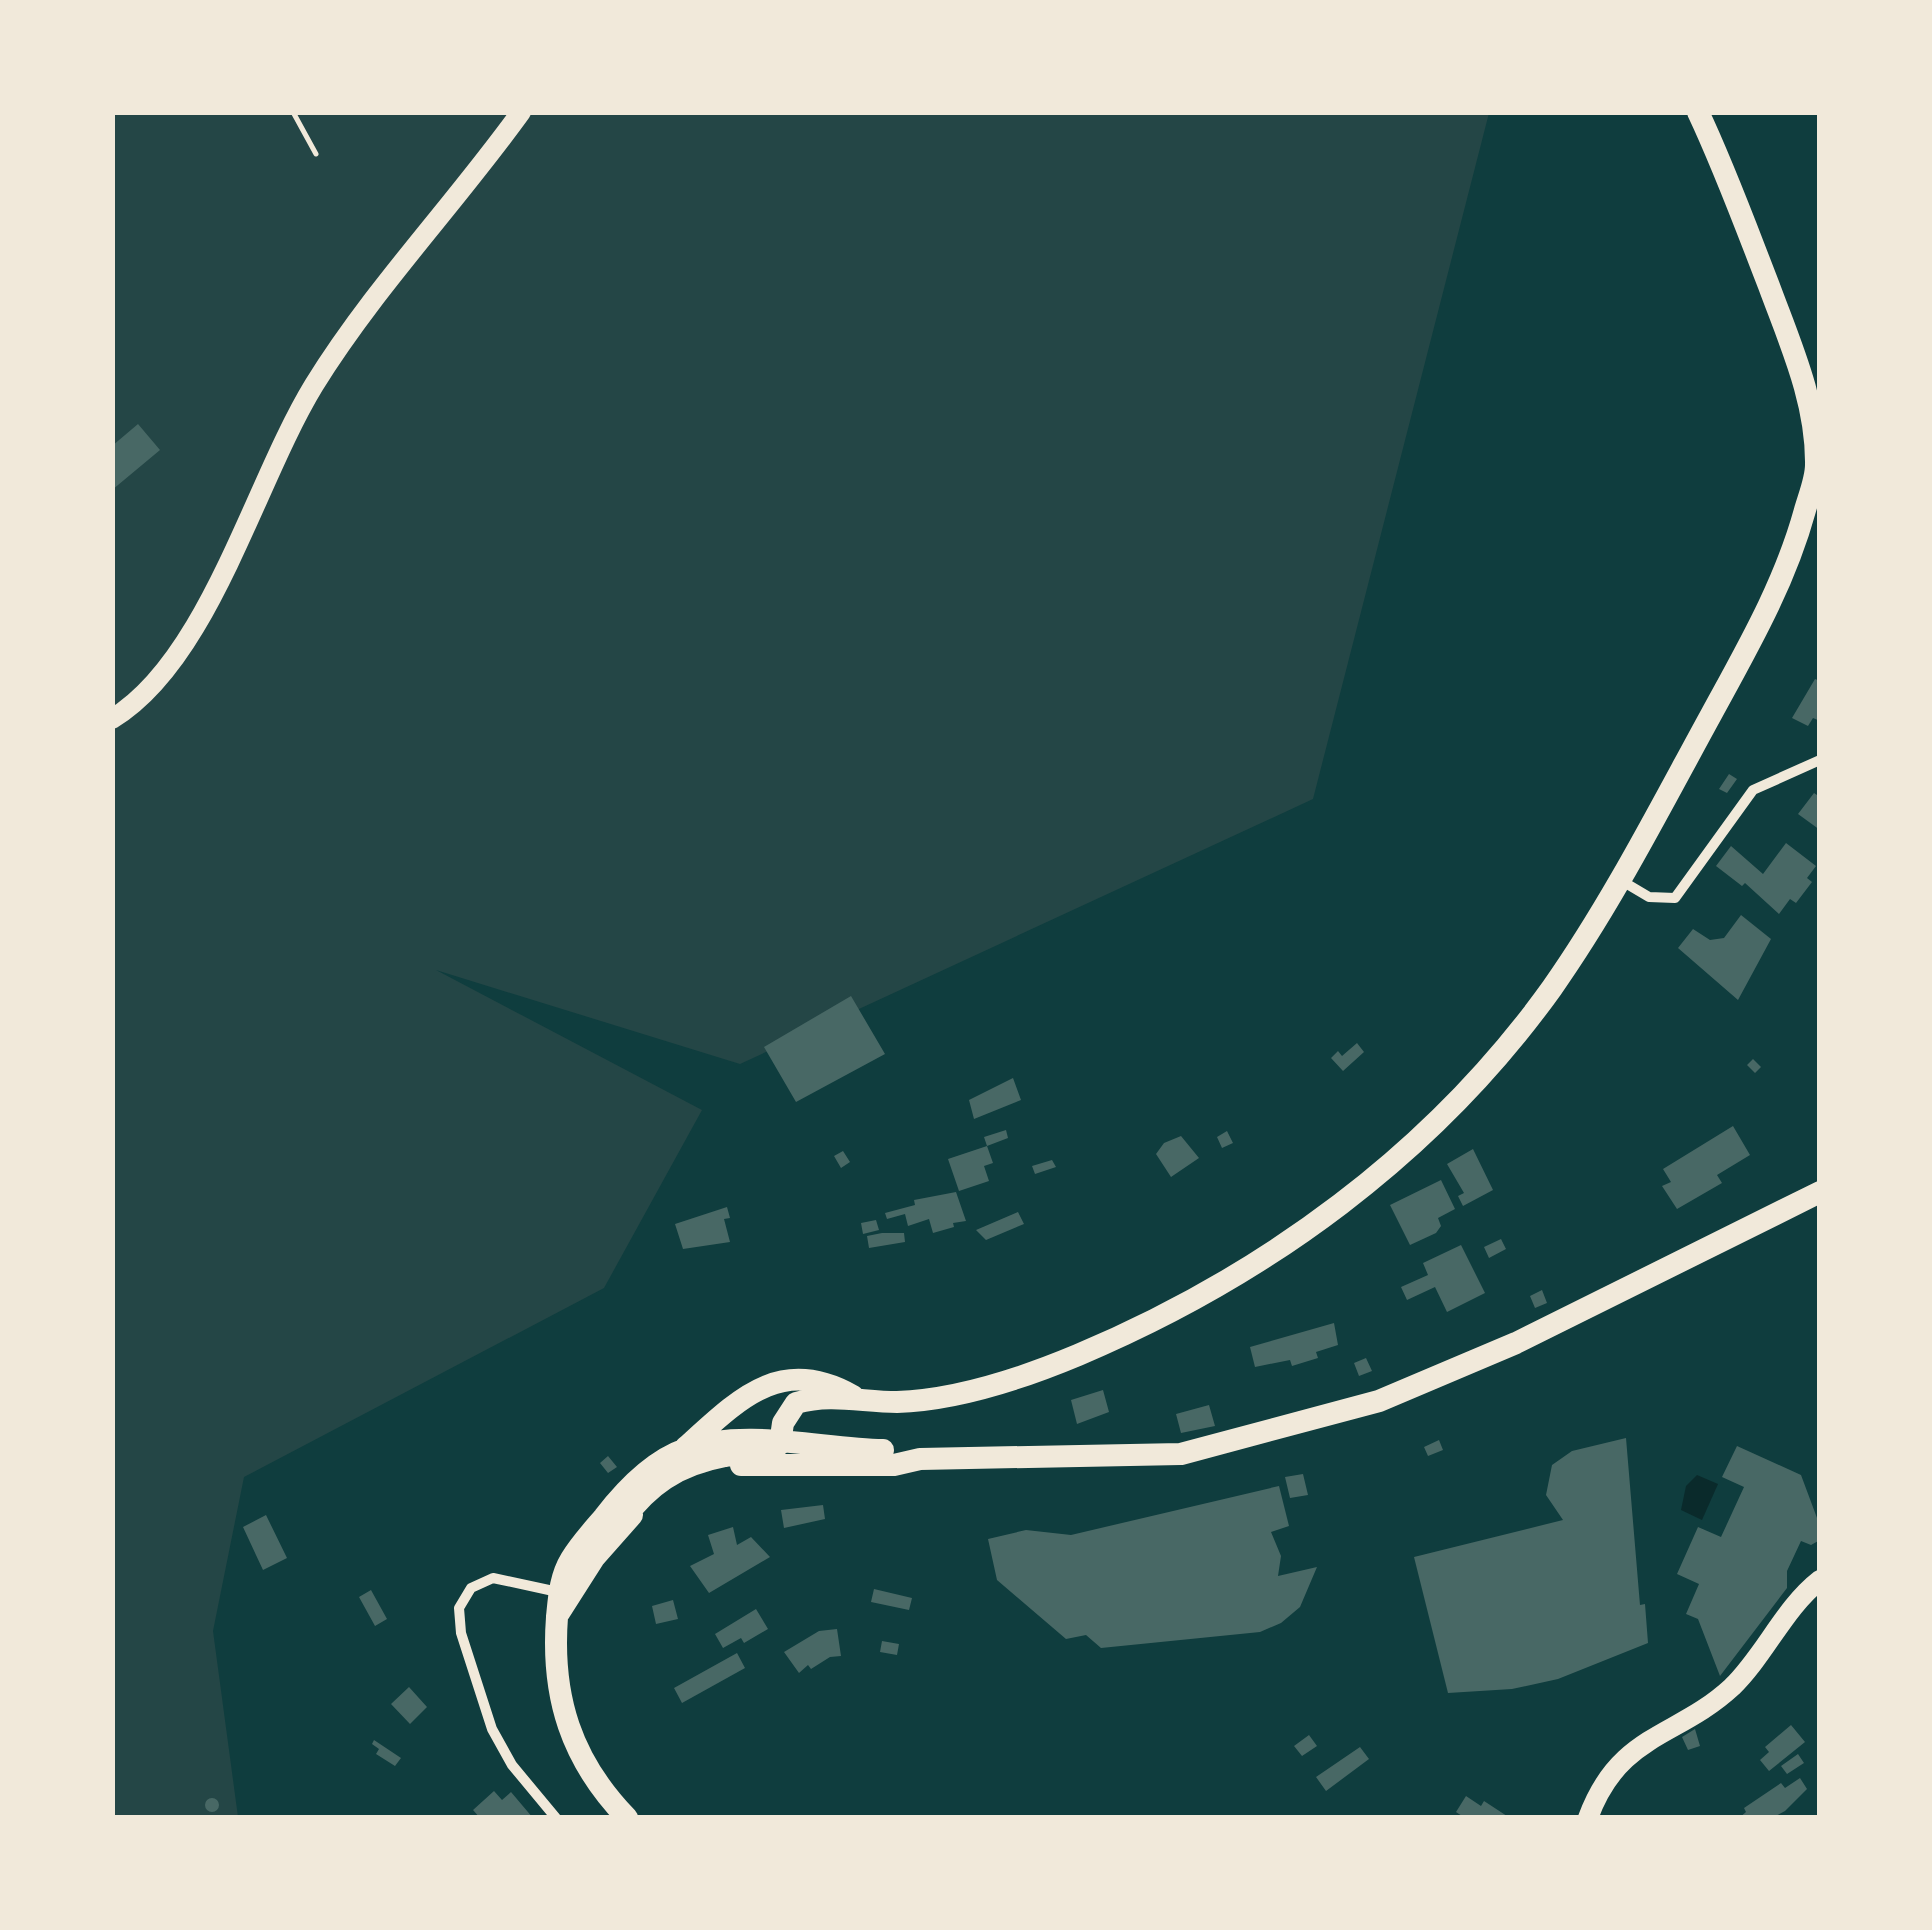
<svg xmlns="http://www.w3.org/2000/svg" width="1932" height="1930" viewBox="0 0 1932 1930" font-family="Ubuntu,sans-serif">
  <rect width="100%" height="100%" fill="#0f3d3e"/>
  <path fill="#244646" d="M112,113H1489L1313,799L740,1064L436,970L702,1110L604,1288L244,1477L213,1631L238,1817H113Z"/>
  <path fill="#0a2a2b" d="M1697,1475L1718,1484L1702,1520L1681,1510L1686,1486Z"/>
  <path fill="#486865" d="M138,424L160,450L112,490V446Z
    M1815,679L1820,681V721L1813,718L1808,726L1792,718Z
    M1729,774L1737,779L1727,793L1719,789Z
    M1814,793L1820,797V830L1798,814Z
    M1786,843L1816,866L1807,878L1812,882L1796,903L1790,899L1779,914L1745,883L1742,886L1716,866L1731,846L1763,874Z
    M1741,915L1771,939L1738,1000L1678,948L1693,929L1710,940L1724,938Z
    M851,996L885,1054L796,1102L764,1047Z
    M1357,1043L1364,1052L1343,1071L1331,1058L1338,1051L1342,1056Z
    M1753,1059L1761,1067L1755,1073L1747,1065Z
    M1013,1078L1021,1100L974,1119L969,1100Z
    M1733,1126L1750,1155L1717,1175L1722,1183L1677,1209L1662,1186L1671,1182L1663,1169Z
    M1006,1130L1008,1138L987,1146L984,1137Z
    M1227,1131L1233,1143L1222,1148L1217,1137Z
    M1181,1136L1199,1158L1171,1177L1156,1154L1164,1143Z
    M987,1146L993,1163L984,1166L989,1181L959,1191L948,1159Z
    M1473,1149L1493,1190L1463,1206L1458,1196L1464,1193L1447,1164Z
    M843,1151L850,1162L841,1168L834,1156Z
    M1052,1160L1056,1167L1035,1174L1032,1166Z
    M1441,1180L1455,1209L1438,1218L1441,1226L1436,1233L1410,1245L1390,1205Z
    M956,1192L966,1221L953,1223L954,1227L933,1233L929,1219L908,1226L905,1214L887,1219L885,1213L915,1205L914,1200Z
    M727,1207L730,1218L724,1219L730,1242L683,1249L675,1224Z
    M1018,1212L1024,1224L986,1240L976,1230Z
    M876,1220L879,1230L863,1234L861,1223Z
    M882,1233H904L905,1242L869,1248L867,1236Z
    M1501,1239L1506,1249L1489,1258L1484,1247Z
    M1461,1245L1485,1293L1447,1312L1435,1287L1407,1300L1401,1287L1428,1275L1423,1263Z
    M1542,1290L1547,1303L1535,1308L1530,1296Z
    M1334,1323L1338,1345L1316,1352L1318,1358L1292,1366L1290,1360L1255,1367L1250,1347Z
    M1366,1358L1372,1371L1359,1376L1354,1363Z
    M1103,1390L1109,1412L1077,1424L1071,1400Z
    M1209,1405L1215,1426L1181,1433L1176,1414Z
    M1626,1438L1640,1605L1645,1604L1648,1643L1558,1679L1512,1689L1448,1693L1414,1557L1563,1520L1546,1495L1552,1465L1572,1451Z
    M1439,1440L1443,1450L1428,1456L1424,1447Z
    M1737,1446L1801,1475L1820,1526V1540L1811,1545L1801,1541L1787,1571V1588L1720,1676L1698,1619L1686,1614L1699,1584L1677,1574L1698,1527L1721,1537L1744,1487L1722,1477Z
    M608,1456L617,1467L608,1473L600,1463Z
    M1303,1474L1308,1495L1290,1498L1285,1477Z
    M1279,1486L1289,1526L1271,1532L1281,1556L1278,1576L1317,1567L1300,1607L1281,1623L1260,1632L1101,1648L1086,1635L1066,1639L997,1580L988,1539L1026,1530L1071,1535Z
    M823,1505L825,1519L784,1528L781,1510Z
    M266,1515L287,1558L263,1570L243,1527Z
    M733,1527L737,1545L751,1537L770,1557L709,1593L690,1566L714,1554L708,1535Z
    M874,1589L912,1598L909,1610L871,1602Z
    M371,1590L387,1619L375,1626L359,1597Z
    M673,1600L678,1619L656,1624L652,1606Z
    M756,1609L768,1629L744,1643L741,1638L723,1648L715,1634Z
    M837,1629L841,1656L830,1657L811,1669L808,1665L799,1673L784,1652L819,1631Z
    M882,1641L899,1644L897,1655L880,1652Z
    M737,1653L745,1668L682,1703L674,1688Z
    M409,1687L427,1707L410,1724L391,1704Z
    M1791,1725L1805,1742L1769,1771L1760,1760L1769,1752L1765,1747Z
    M1695,1729L1700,1746L1688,1750L1682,1737Z
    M1309,1735L1317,1746L1302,1756L1294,1746Z
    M374,1740L401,1758L395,1766L376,1754L379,1749L372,1744Z
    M1360,1747L1369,1759L1326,1791L1316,1777Z
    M1798,1754L1804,1763L1787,1774L1781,1766Z
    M1800,1778L1807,1789L1785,1811L1772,1818H1739L1746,1812L1744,1808L1781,1783L1785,1788Z
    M494,1791L502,1800L511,1792L533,1818H480L473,1810Z
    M1466,1796L1481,1806L1484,1801L1510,1818H1465L1456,1812Z
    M205 1805a7 7 0 1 1 14 0a7 7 0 1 1-14 0Z"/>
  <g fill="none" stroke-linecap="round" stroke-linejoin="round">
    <path stroke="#f1e9da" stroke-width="5" d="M293,112L316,154"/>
    <path stroke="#f1e9da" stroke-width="10" d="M1622,881L1649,897L1675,898L1753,790L1820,760
      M556,1818L512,1765L492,1729L461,1633L459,1608L471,1588L493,1578L558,1592"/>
    <path stroke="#f1e9da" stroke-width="20" d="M112,719C209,660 254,483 314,385C374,288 454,205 521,112
      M1588,1818C1619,1733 1677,1738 1732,1687C1765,1655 1784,1608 1820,1580"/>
    <path stroke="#f1e9da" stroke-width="22" d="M686,1447C740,1398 781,1355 853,1396
      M741,1465H894L920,1459L1181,1454L1379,1401L1516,1343L1820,1192
      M620,1524C648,1485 677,1465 725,1456C746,1453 761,1453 780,1444L783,1423L796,1403C831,1393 862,1402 897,1402C958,1400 1023,1378 1078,1355C1265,1276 1433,1154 1552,988C1613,901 1661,806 1712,713C1748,647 1785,583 1805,510C1809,496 1816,479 1816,465C1817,402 1790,343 1769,286C1746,227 1725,169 1698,112
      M557,1616L594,1558L632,1515
      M627,1818C571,1760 551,1697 557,1617C559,1597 560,1577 571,1559C580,1544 593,1530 604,1517C624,1491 654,1460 686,1449C745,1428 822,1449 883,1450"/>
  </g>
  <rect width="1932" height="1930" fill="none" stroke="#f1e9da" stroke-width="230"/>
</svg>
